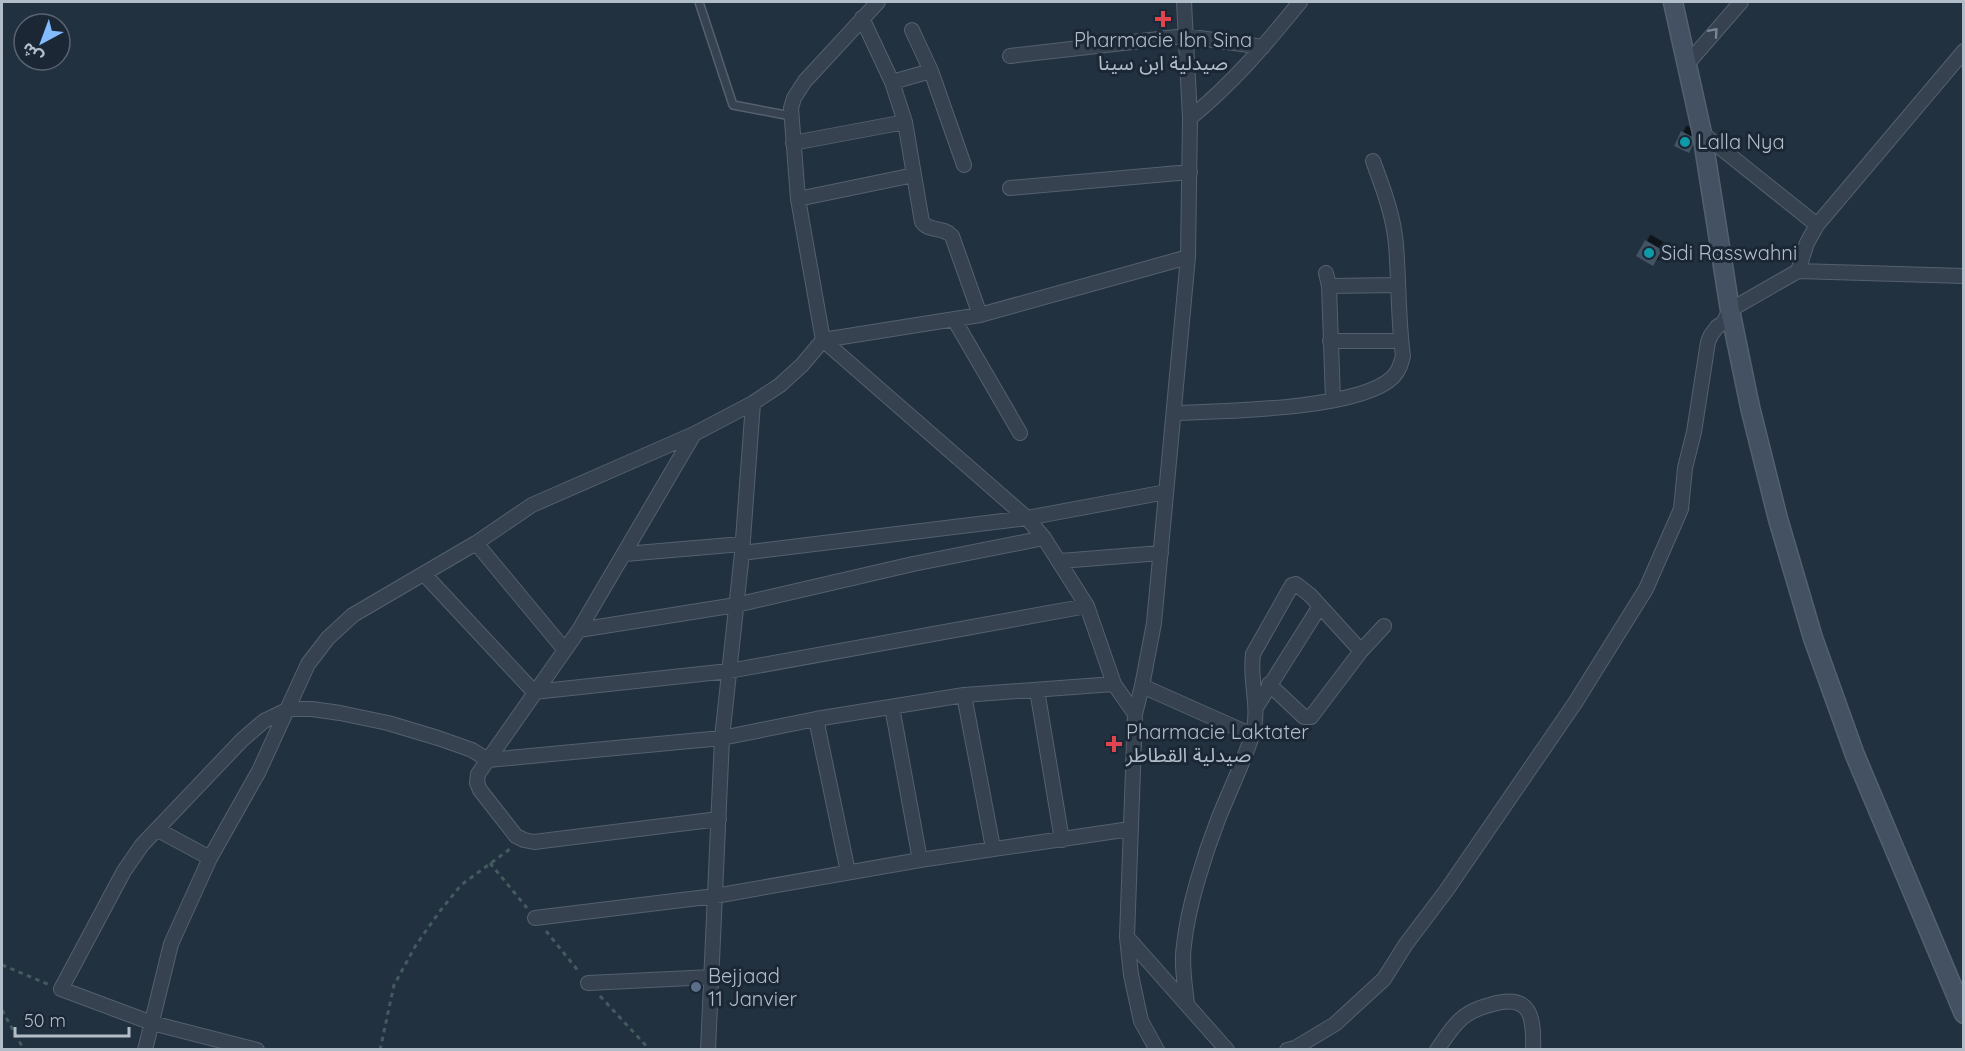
<svg xmlns="http://www.w3.org/2000/svg" width="1965" height="1051" viewBox="0 0 1965 1051" font-family="Quicksand,'Noto Sans Arabic',sans-serif">
  <defs>
    <filter id="shadow"><feDropShadow dx="5.5" dy="-5.5" stdDeviation="0" flood-color="#0009"/></filter>
  </defs>
  <rect width="100%" height="100%" fill="#223140"/>
  <path fill="#425364" filter="url(#shadow)" d="M1681,131L1696,139L1689,153L1674,146Z
    M1645,240L1662,250L1653,266L1636,256Z"/>
  <g fill="none" stroke-linecap="round" stroke-linejoin="round">
    <g stroke="#54606d" stroke-width="10">
      <path id="lane" d="M699,2L733,105L791,116"/>
    </g>
    <g stroke="#54606d" stroke-width="16">
      <path id="street" d="M878,2L805,81L794,98L791,108L798,199L823,340L1027,518L1044,538L1087,606L1114,684L1135,714
        M862,18L892,82L905,122L922,222C929,232 943,226 952,236L980,315
        M912,30L931,71L964,165
        M1010,56L1185,36L1263,47
        M1688,63L1741,2
        M892,82L931,71
        M1190,118C1232,84 1266,44 1300,2
        M1702,133L1817,225
        M793,143L905,122
        M1010,188L1190,172
        M798,199L914,175
        M1798,271L1807,243L1817,225L1964,51
        M1326,273L1329,286L1333,400
        M1329,286L1397,285
        M955,321L1020,433
        M1330,341H1401
        M1174,413C1222,411 1360,410 1393,377C1399,371 1401,364 1403,356C1398,319 1399,282 1396,245C1394,217 1383,188 1373,161
        M694,434L579,630L478,774L477,783L480,790L516,836L524,840L534,842L719,819
        M476,543L564,649
        M742,553L1027,518L1166,492
        M625,554L742,544
        M1060,561L1161,553
        M424,574L534,692L729,671L1087,606
        M579,630L736,605L913,564L1044,538
        M1269,684L1304,717H1311L1361,651L1384,626
        M1142,686L1252,735
        M1037,690L1062,840
        M964,695L993,848
        M1257,706L1320,606
        M892,707L920,860
        M816,719L848,872
        M158,830L210,858
        M535,918L715,896L920,860L1130,829
        M1127,937L1227,1050
        M588,983L712,977
        M1187,1004C1185,985 1181,964 1184,945C1188,906 1205,853 1219,817C1230,790 1243,763 1252,736C1261,708 1249,682 1253,654L1292,585L1296,584L1310,595L1361,651
        M145,1050L171,944L210,858L259,771L308,664L328,638L353,615L476,543L532,505L694,434L753,403L780,385L802,365L823,340L980,315L1188,257
        M257,1050L152,1023L61,989L124,871L142,845L242,740L264,721L289,709H312L340,713L388,723L438,738L472,750L488,760L722,738L816,719L964,695L1114,684
        M708,1050L722,738L742,553L753,403
        M1157,1050L1141,1021L1131,975L1127,937L1135,714L1142,686L1154,623L1188,257L1190,118L1184,2
        M1287,1050L1295,1048L1335,1024L1384,979L1406,944L1446,891L1575,703L1646,589L1681,509L1685,468L1694,432L1708,342L1711,335L1717,327L1723,323L1730,310L1798,271L1964,276
        M1437,1050C1444,1040 1451,1028 1460,1020C1469,1011 1481,1007 1493,1004C1532,993 1534,1019 1533,1050"/>
    </g>
    <g stroke="#54606d" stroke-width="21">
      <path id="secondary" d="M1673,2L1702,133L1730,310L1750,407L1778,519L1813,638L1855,755L1964,1014"/>
    </g>
    <path stroke="#425c5e" stroke-width="3" stroke-dasharray="4.5 4.5" stroke-linecap="butt" d="M490,863L527,908
      M546,931L580,973
      M2,965L50,985
      M600,996L650,1050
      M2,1010L24,1050
      M380,1050L394,985L416,945L440,911L461,885L510,849"/>
    <use href="#lane" stroke="#36424f" stroke-width="7"/>
    <use href="#street" stroke="#36424f" stroke-width="14"/>
    <use href="#secondary" stroke="#445163" stroke-width="18"/>
  </g>
  <defs><path id="oneway-chevron" d="M-2-3.5L2.5 0L-2 3.5" fill="none" stroke-width="1.6" stroke-linecap="round" stroke-linejoin="round" transform="scale(1.5)"/></defs>
  <use stroke="#7a8693" href="#oneway-chevron" transform="translate(1714 32) rotate(-49)"/>
  <g fill="#e0444e" stroke="#1b2734" stroke-width="2">
    <path d="M1160 10h6v6h6v6h-6v6h-6v-6h-6v-6h6z"/>
    <path d="M1111 735h6v6h6v6h-6v6h-6v-6h-6v-6h6z"/>
  </g>
  <g fill="#0f9aa8" stroke="#1b2734" stroke-width="2">
    <circle cx="1685" cy="142" r="6"/>
    <circle cx="1649" cy="253" r="6"/>
  </g>
  <circle fill="#5c6f8a" stroke="#1b2734" stroke-width="2" cx="696" cy="987" r="6"/>
  <g text-anchor="middle" stroke-width="6" stroke-linejoin="round" paint-order="stroke">
    <g font-size="20" fill="#b2bdca" stroke="#1b2734" text-anchor="start">
      <text x="1163" y="47" text-anchor="middle">Pharmacie Ibn Sina<tspan x="1163" dy="23">صيدلية ابن سينا</tspan></text>
      <text x="1697" y="149">Lalla Nya</text>
      <text x="1661" y="260">Sidi Rasswahni</text>
      <text x="1126" y="739">Pharmacie Laktater<tspan x="1126" dy="23">صيدلية القطاطر</tspan></text>
      <text x="708" y="983">Bejjaad<tspan x="708" dy="23">11 Janvier</tspan></text>
    </g>
  </g>
  <rect width="1965" height="1051" fill="none" stroke="#b2bdca" stroke-width="6"/>
  <g transform="translate(42 42) rotate(221)"><circle r="28" fill="#1b2734" stroke="#576370" stroke-width="1.5"/>
  <path d="M0-4.5L10 22L0 15L-10 22Z" fill="#83bbff"/>
  <text y="-9" font-size="16" font-weight="bold" text-anchor="middle" fill="#b2bdca">ش</text>
  </g>
  <path d="M15 1027v9h114v-9" fill="none" stroke="#b2bdca" stroke-width="3"/>
  <text x="24" y="1027" font-size="18" fill="#b2bdca" stroke="#1b2734" stroke-width="4.5" paint-order="stroke">50 m</text>
</svg>
